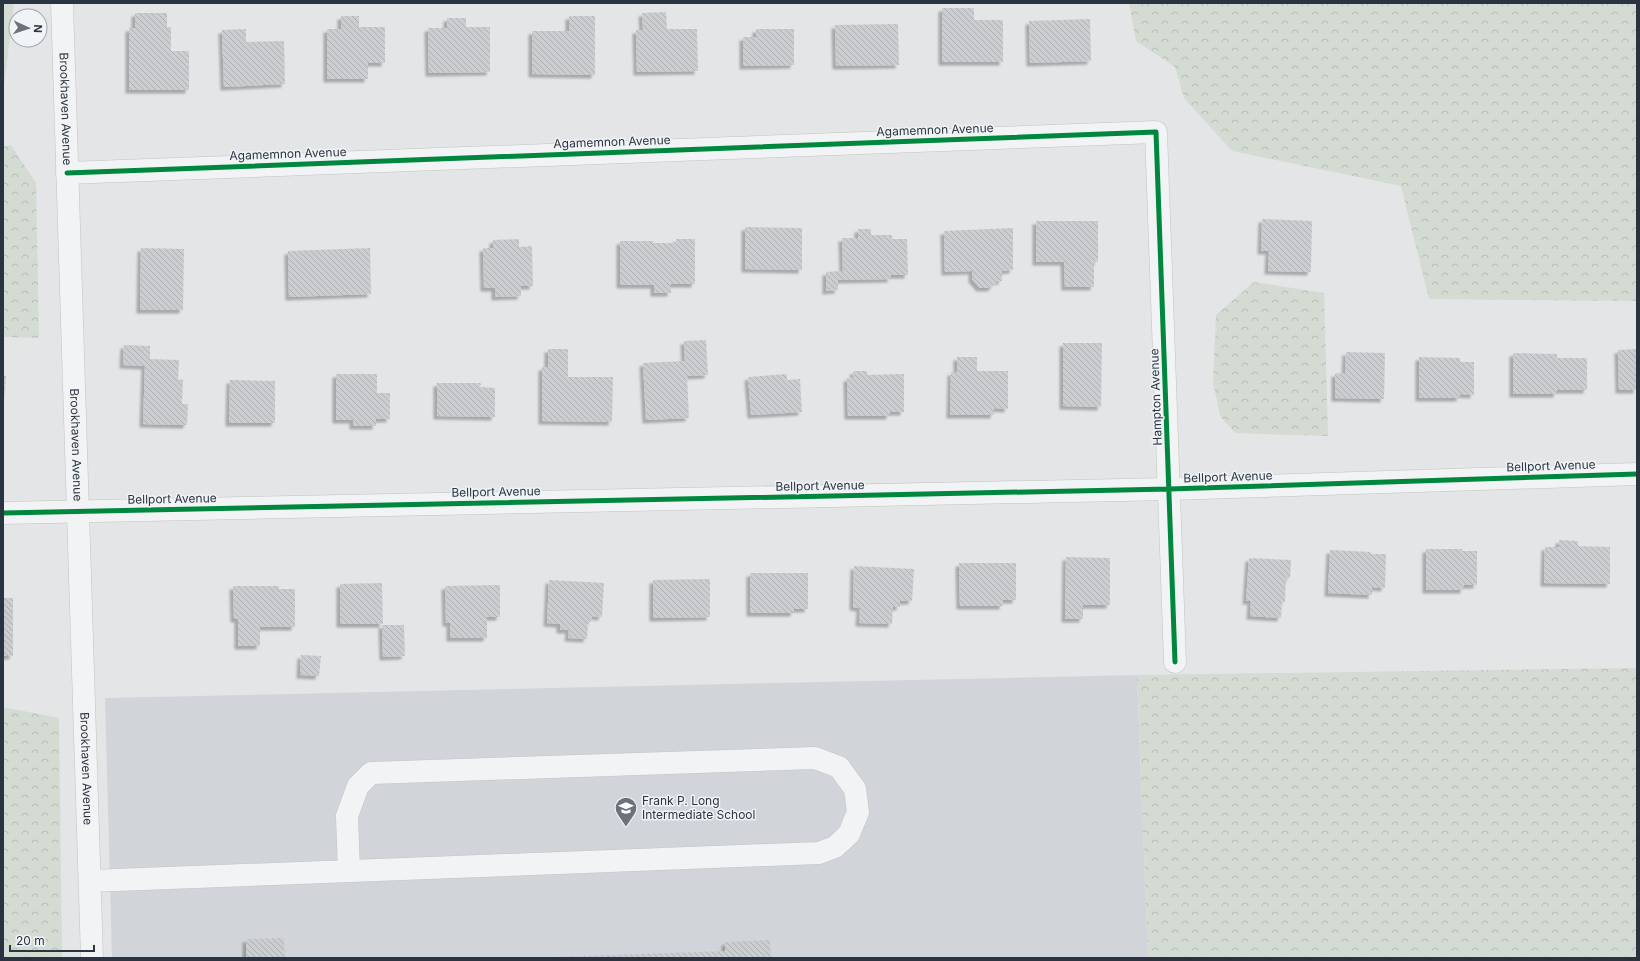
<svg xmlns="http://www.w3.org/2000/svg" width="1640" height="961" viewBox="0 0 1640 961" font-family="Inter,sans-serif">
  <defs>
    <pattern id="forest-crowns" width="20" height="18" patternUnits="userSpaceOnUse"><rect width="20" height="18" fill="#d4dbd3"/><path d="M2 6a3 3 0 1 1 6 0M12 15a3 3 0 1 1 6 0" fill="none" stroke="#b6bdb6"/></pattern>
    <pattern id="building-back-hatch" width="6" height="6" patternUnits="userSpaceOnUse"><rect width="6" height="6" fill="#cbcdd0"/><path d="M-1 5l2 2M0 0l6 6M5-1l2 2" fill="none" stroke="#aeb1b4"/></pattern>
    <filter id="shadow"><feDropShadow dx="-3.5" dy="3.5" stdDeviation="1" flood-color="#0004"/></filter>
  </defs>
  <rect width="100%" height="100%" fill="#e3e5e7"/>
  <path fill="#d1d5da" d="M1137,675L1148,958H112L105,698Z"/>
  <path fill="#d4dbd3" d="M3,3H14L3,94Z"/>
  <path fill="url(#forest-crowns)" d="M1129,3H1637V301L1429,299L1401,186L1232,151L1184,98L1175,67L1136,41Z
    M11,145L36,183L39,338L3,337V146Z
    M1254,282L1324,293L1328,436L1235,433L1220,416L1213,382L1216,315Z
    M1637,668V958H1148L1137,675Z
    M3,707L59,718L62,958H3Z"/>
  <path fill="url(#building-back-hatch)" filter="url(#shadow)" d="M942,8H974V20H1003V62H942Z
    M666,12L667,29H697L698,71L637,72L636,30H643L642,13Z
    M135,13H167V27H171V51H189V90H129V28H135Z
    M341,16H359V27H385V63H368V79H327V29H341Z
    M569,16H595V75L532,74V31H569Z
    M447,18H466V27H490V72L429,73L428,28H447Z
    M1090,19L1091,61L1030,63L1029,21Z
    M898,24L899,65L836,66L835,25Z
    M246,29V42L284,41L285,84L224,87L222,30Z
    M756,29H794V65L743,66V37H756Z
    M1262,219L1312,221L1311,272L1268,271L1269,251H1261Z
    M1036,221H1098V262L1094,261V287H1065L1064,262H1036Z
    M745,227L802,228V270L745,269Z
    M1013,228V270L1002,271V281H997L991,288H980L972,279V271L945,272L944,231Z
    M858,229H871V235H892V239H907L908,275H891V279L838,280V290L826,291V272L843,271L842,238H858Z
    M519,239V247L532,246L533,286H521V296L495,297V288H484L483,248H493V240Z
    M676,239H695V284H671V293H654V285H620V241H654L653,243H676Z
    M141,248L184,249L183,310H140Z
    M370,248L371,294L289,297L288,251Z
    M706,340L708,375L687,376L689,418L646,420L643,363L685,361L684,341Z
    M1063,343H1102L1101,407L1063,406Z
    M124,345L150,346V359L179,360L178,379L183,380L182,404H188L187,425L143,424L145,366L123,365Z
    M548,349H568V377H613L612,422L542,421V367H548Z
    M1637,349V390H1619L1618,350Z
    M1346,352L1385,353L1384,399L1335,398V373L1345,374Z
    M1513,353L1557,354V358H1587V390H1557V394H1513Z
    M957,357H977V371H1008V409L994,408V415H950L951,372H957Z
    M1419,357L1460,358V362H1474V395L1460,394V398H1419Z
    M853,371H867V375L904,374V412H890V416H848L847,378L854,377Z
    M336,374H377V393H390V419H376V426H353V420H336Z
    M787,374V380L800,379L802,412L751,415L748,377Z
    M3,376H6L4,401H3Z
    M230,380L275,381V423H229Z
    M437,383H481L480,387L495,388V417L437,416Z
    M1559,540L1578,541V546L1610,547V584L1544,583L1545,547H1559Z
    M1426,549H1462V551H1477V585H1464V590H1426Z
    M1330,550L1370,552L1371,554H1386L1385,588L1372,587V595L1328,593Z
    M1066,557L1110,558V605H1083V619H1065Z
    M1249,558L1291,560L1290,578H1286L1285,602H1282L1281,618L1250,616L1251,601H1246Z
    M959,563H1016V600H1003V606H960Z
    M854,566L914,569L912,601H900V607H893L892,624L859,623L860,608L853,607Z
    M750,573H808V609H794V613H750Z
    M710,579V617L653,618V580Z
    M549,580L604,583L602,617L592,616L591,622H588L587,639L568,638L569,630H560V624L547,623Z
    M382,583L383,624H340V584Z
    M500,585V617H487V638H450V623H446L445,586Z
    M233,586H279V589H295V627H260V646H238V619H234Z
    M3,598H13V656H3Z
    M382,625H404L405,656L383,657Z
    M301,655L321,656L319,676L300,675Z
    M284,938L285,958H246V939Z
    M770,940L771,958H554V957L725,951V942Z"/>
  <g fill="none" stroke-linecap="round" stroke-linejoin="round">
    <g stroke="#c1c3c5" stroke-width="23">
      <g id="minor">
        <path id="s1" d="M62,3L92,958"/>
        <path d="M67,173L1156,132L1175,662"/>
        <path d="M3,513L1169,489L1637,474"/>
        <path d="M90,881C333,871 576,863 819,853L835,847L849,834L858,812L855,789L839,767L815,758L371,773L358,786L347,816L349,871"/>
      </g>
    </g>
    <use href="#minor" stroke="#f2f3f5" stroke-width="22"/>
    <g stroke="#f1f4f7" stroke-width="8">
      <path id="cycleway" d="M67,173L1156,132L1175,662
        M3,513L1169,489L1637,474"/>
    </g>
    <use href="#cycleway" stroke="#00873e" stroke-width="5"/>
  </g>
  <defs>
    <g id="school-pin" transform="scale(1.15)"><path d="M0 17L-7.5 6A9.5 9.5 0 1 1 7.5 6Z" fill="#6b727b" stroke="#f1f4f7"/><path d="M0-5L7-2L0 1L-7-2ZM-4 1L0 2.5L4 1V4Q0 6-4 4Z" fill="#fff"/></g>
  </defs>
  <g fill-rule="evenodd">
    <use href="#school-pin" x="626" y="808"/>
  </g>
  <g text-anchor="middle" stroke-width="3" stroke-linejoin="round" paint-order="stroke">
    <g font-size="12" fill="#2a3441" stroke="#f1f4f7">
      <text dy="4" stroke="none"><textPath href="#s1" startOffset="106">Brookhaven Avenue</textPath></text>
      <text transform="translate(935 130) rotate(-2)" y="4">Agamemnon Avenue</text>
      <text transform="translate(612 142) rotate(-2)" y="4">Agamemnon Avenue</text>
      <text transform="translate(288 154) rotate(-2)" y="4">Agamemnon Avenue</text>
      <text transform="translate(1156 397) rotate(-92)" y="4">Hampton Avenue</text>
      <text dy="4" stroke="none"><textPath href="#s1" startOffset="442">Brookhaven Avenue</textPath></text>
      <text transform="translate(1551 466) rotate(-2)" y="4">Bellport Avenue</text>
      <text transform="translate(1228 477) rotate(-2)" y="4">Bellport Avenue</text>
      <text transform="translate(820 486) rotate(-1)" y="4">Bellport Avenue</text>
      <text transform="translate(496 492) rotate(-1)" y="4">Bellport Avenue</text>
      <text transform="translate(172 499) rotate(-1)" y="4">Bellport Avenue</text>
      <text dy="4" stroke="none"><textPath href="#s1" startOffset="766">Brookhaven Avenue</textPath></text>
    </g>
    <g font-size="12" fill="#2a3441" stroke="#f1f4f7" text-anchor="start">
      <text x="642" y="805">Frank P. Long<tspan x="642" dy="14">Intermediate School</tspan></text>
    </g>
  </g>
  <rect width="1640" height="961" fill="none" stroke="#2a3441" stroke-width="8"/>
  <g transform="translate(28 28) rotate(93)"><circle r="19" fill="#f1f4f7" stroke="#a1a7ae"/>
  <path d="M0-3L7 15L0 10L-7 15Z" fill="#6b727b"/>
  <text y="-6" font-size="11" font-weight="bold" text-anchor="middle" fill="#2a3441">N</text>
  </g>
  <path d="M10 945v6h84v-6" fill="none" stroke="#2a3441" stroke-width="2"/>
  <text x="16" y="945" font-size="12" fill="#2a3441" stroke="#f1f4f7" stroke-width="3" paint-order="stroke">20 m</text>
</svg>
